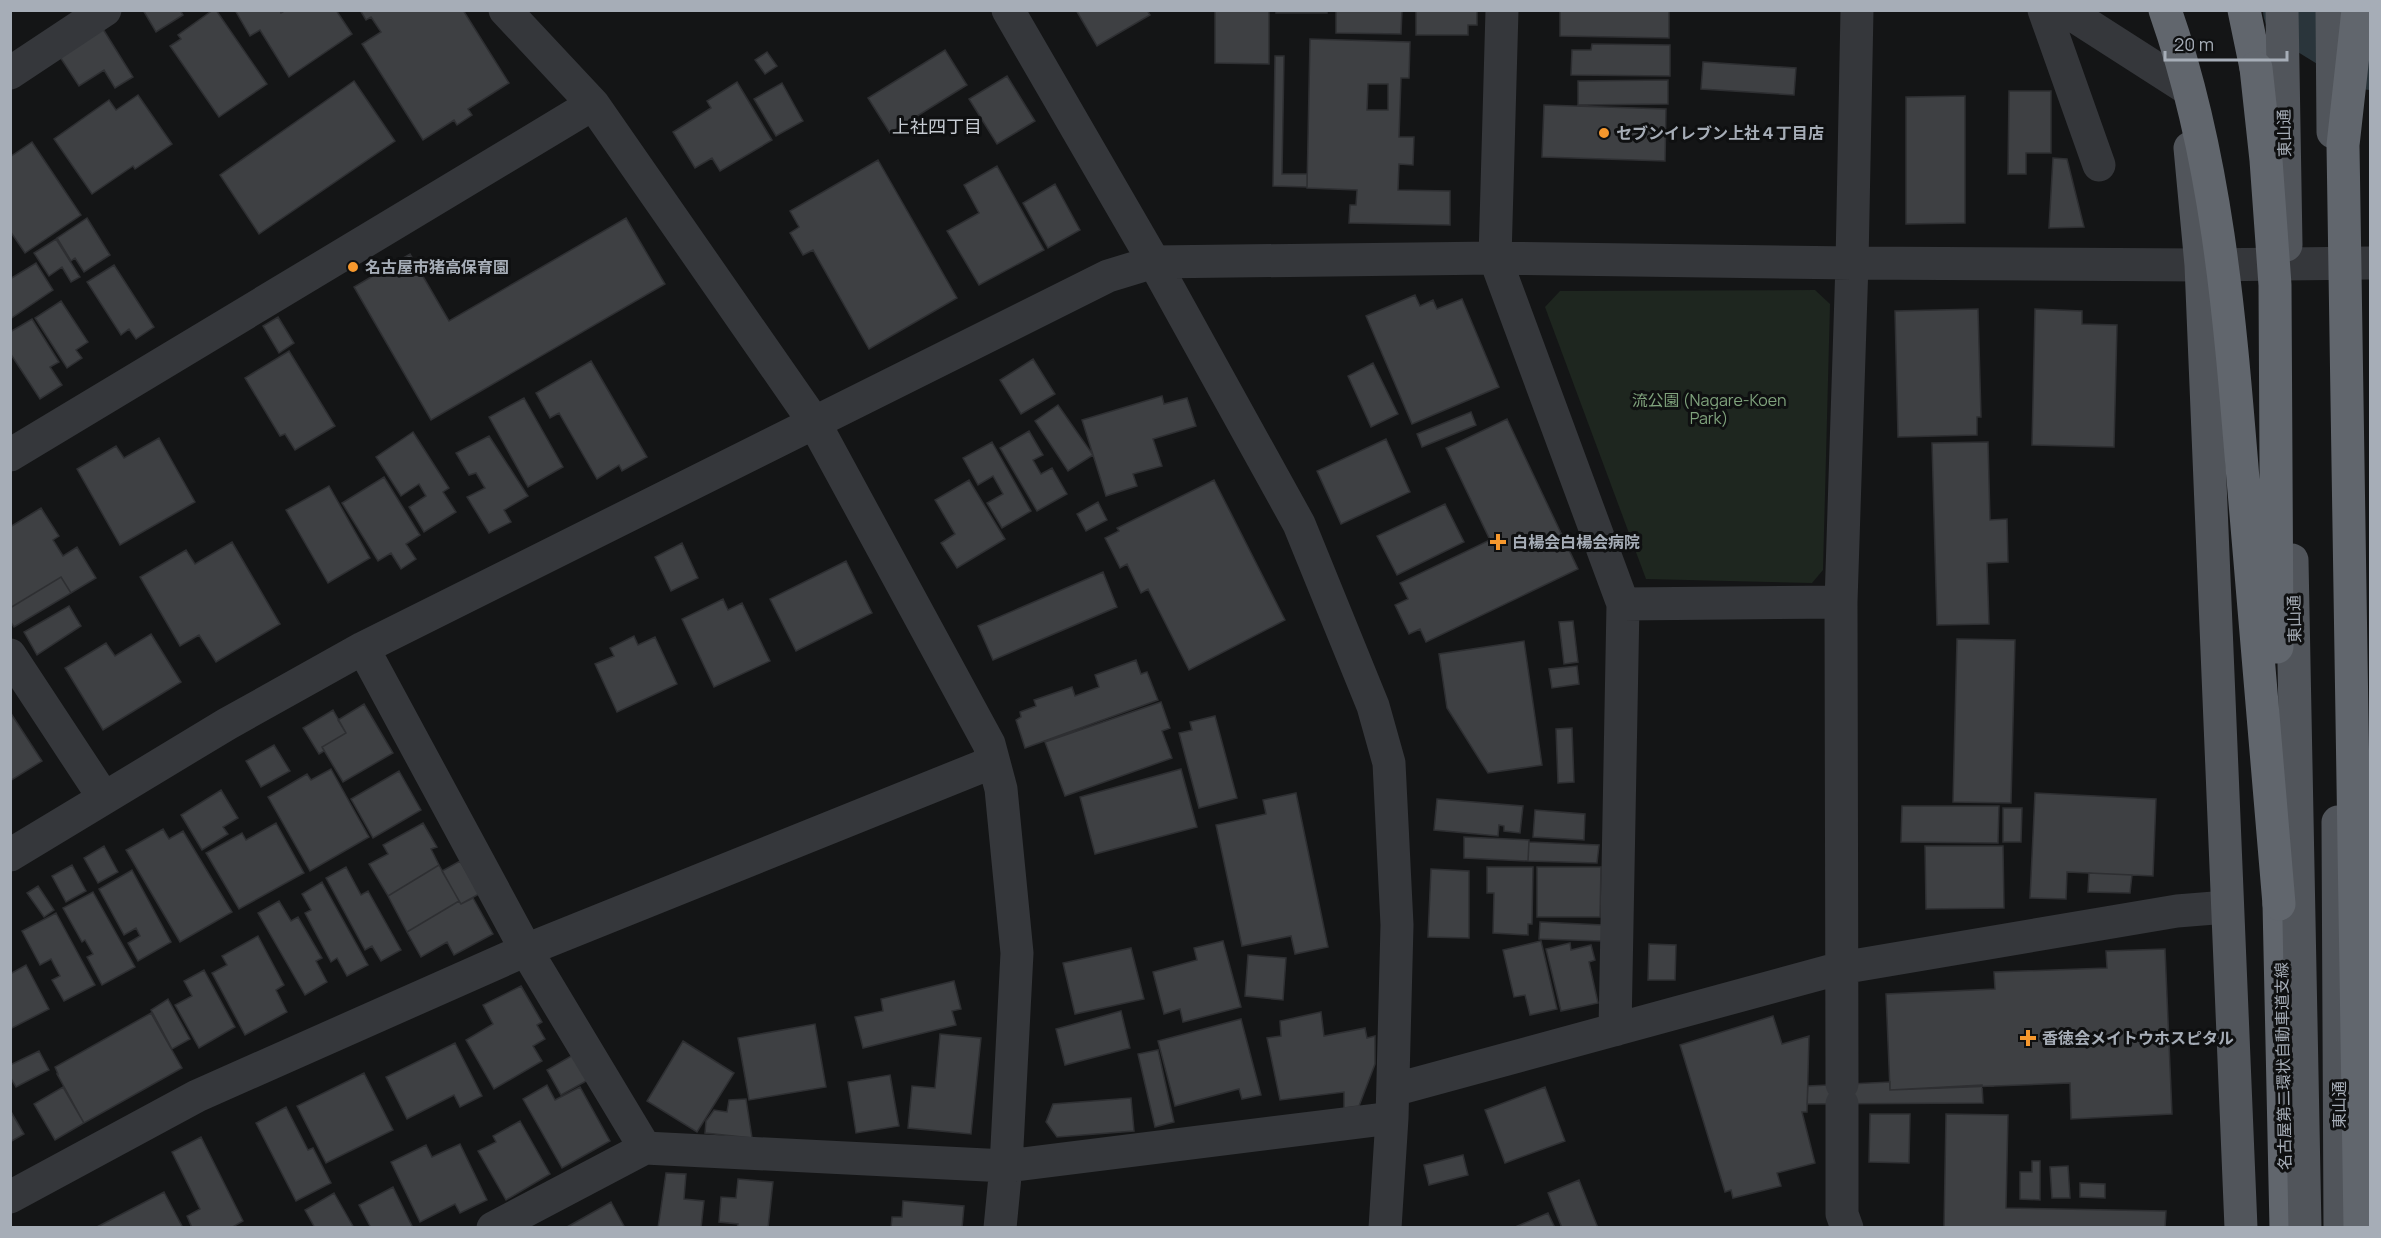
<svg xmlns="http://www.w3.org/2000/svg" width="2381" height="1238" viewBox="0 0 2381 1238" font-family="Manrope,'Noto Sans JP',sans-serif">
  <rect width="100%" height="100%" fill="#141516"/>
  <path fill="#1e261f" d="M1815,290L1830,304L1823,570L1812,583L1646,579L1545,307L1560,291Z"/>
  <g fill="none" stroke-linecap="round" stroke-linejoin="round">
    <path stroke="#2a353b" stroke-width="74" d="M2300,10L2370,53"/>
  </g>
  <path fill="#3e4043" stroke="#2e2f32" stroke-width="1.5" fill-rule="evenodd" d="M143,10H180L183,15L156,32Z
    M213,10H216L267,84L219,117L170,46L181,39L178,35Z
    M235,10H280L281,13L286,10H336L352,34L289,77L260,30L250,36Z
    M360,10H463L509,83L468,109L472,115L457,125L454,120L423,140L362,44L381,32L371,17L366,20Z
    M1076,10H1147L1150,15L1097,46Z
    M1215,10H1269V64L1215,63Z
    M1276,10H1327V13H1276Z
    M1336,10H1402L1401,34L1336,33Z
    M1416,10H1477V25H1468V35H1416Z
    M1560,10H1669V38L1560,36Z
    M103,29L133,77L115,88L104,70L79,86L60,57Z
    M1310,39L1410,42L1409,78H1401L1399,137H1414L1413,165L1399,164L1398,190L1450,191V225L1349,223L1350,205H1356L1357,190L1307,188ZM1368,84H1388V110H1367Z
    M1592,44L1670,45V76L1571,75L1572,50H1591Z
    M945,50L967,85L890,133L868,98Z
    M767,52L777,66L765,74L755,60Z
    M1275,56H1284L1282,174H1307V187L1273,186Z
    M1703,62L1796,68L1794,95L1701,89Z
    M1007,76L1035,121L997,144L969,99Z
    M1668,80V104L1578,105V81Z
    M354,81L395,141L259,234L220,175Z
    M737,82L772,140L720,171L712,158L695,168L673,132L711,108L707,101Z
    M782,83L803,121L776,136L754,99Z
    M2009,91H2051V153H2026V174H2008Z
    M138,95L172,144L135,169L133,166L92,194L54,139L109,100L116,110Z
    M1965,96V223L1906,224V97Z
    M1544,105L1666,109L1665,161L1542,157Z
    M32,142L81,215L25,253L10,231V157Z
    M2053,158L2067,159L2084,227L2049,228Z
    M878,160L957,298L869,349L813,250L803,255L790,233L799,227L790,211Z
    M997,166L1044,250L979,285L947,231L979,213L964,185Z
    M1055,184L1080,230L1048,248L1023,203Z
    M87,218L110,255L84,272L75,258L71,261L57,238Z
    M626,218L665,284L431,420L354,287L410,254L449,321Z
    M56,239L80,277L71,282L62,267L49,276L34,253Z
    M36,263L53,290L10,319V279Z
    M114,265L154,327L136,339L129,329L121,335L87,282Z
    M1415,295L1420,306L1433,300L1437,309L1462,299L1499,387L1412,424L1366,316Z
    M61,301L88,342L76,350L82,358L67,368L35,318Z
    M1978,309L1981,417H1977V435L1898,437L1895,311Z
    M2035,309L2082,311V324L2117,325L2114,447L2032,445Z
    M278,317L294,343L279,353L263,326Z
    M32,319L59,362L50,367L62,385L40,399L10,353V332Z
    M289,351L335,426L295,450L285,434L280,436L245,378Z
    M1033,359L1055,394L1021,414L1000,380Z
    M591,361L647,457L622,471L619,465L597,479L559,413L550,418L536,393Z
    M1373,363L1398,414L1371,427L1348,376Z
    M1162,396L1164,404L1187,398L1196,426L1153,439L1162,466L1133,474L1137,486L1106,496L1082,420Z
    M524,398L563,467L528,487L489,417Z
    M1058,405L1093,455L1068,471L1035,421Z
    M1471,412L1476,425L1422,447L1417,434Z
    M1507,419L1578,569L1426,642L1420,629L1409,634L1395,605L1408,599L1400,583L1490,540L1446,448Z
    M1029,431L1043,455L1033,460L1041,474L1052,468L1067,494L1037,511L1000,448Z
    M413,432L449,488L443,492L456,512L424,532L409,507L426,496L419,484L401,496L376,457Z
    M489,436L528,496L504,510L511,522L489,533L467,497L485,488L476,473L469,475L456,453Z
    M159,438L195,502L120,545L77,469L116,446L124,458Z
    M1386,439L1410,492L1341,524L1317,471Z
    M992,442L1031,511L1002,528L987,503L1003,494L993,476L978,485L963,458Z
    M1988,442L1990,520L2007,519L2008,562L1987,563L1989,624L1937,625L1932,443Z
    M384,477L420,535L406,544L416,559L401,569L391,553L378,561L342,503Z
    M969,480L1005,539L957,568L941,543L955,534L935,500Z
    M1214,480L1285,620L1189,670L1148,589L1141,593L1127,564L1120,568L1105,538L1119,531L1117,528Z
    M329,486L370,558L328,583L286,510Z
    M1098,502L1107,520L1086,531L1077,514Z
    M1445,504L1464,542L1397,575L1377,536Z
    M41,508L59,536L53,540L63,556L77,547L96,578L71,593L61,577L10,608V527Z
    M232,542L280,624L216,662L199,635L180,646L140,577L186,550L195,564Z
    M682,543L698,578L671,591L655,557Z
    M846,561L872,613L796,651L770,599Z
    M1103,572L1117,607L993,660L978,626Z
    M61,577L71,593L14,627L10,621V608Z
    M723,599L728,610L742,603L770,661L714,687L682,619Z
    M69,606L81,626L37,655L24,632Z
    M1573,621L1578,662L1564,664L1559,622Z
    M151,634L181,682L103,730L65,668L106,643L115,656Z
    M634,636L638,645L655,637L677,684L617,712L595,664L614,656L610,648Z
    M1957,639L2015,640L2011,803L1953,802Z
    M1524,641L1542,765L1488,773L1447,708L1439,654Z
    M1136,660L1141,674L1147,672L1158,700L1025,748L1016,720L1021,717L1020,712L1036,706L1034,700L1072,687L1075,696L1099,687L1095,675Z
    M1577,666L1579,684L1552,688L1549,669Z
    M1161,702L1170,728L1162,731L1172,758L1065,796L1045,742Z
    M364,704L393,753L343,782L322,747L346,733L338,720Z
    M333,710L346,733L322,747L324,751L319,754L303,728Z
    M10,712L42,761L10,781Z
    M1215,716L1237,798L1199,808L1179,733L1192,730L1190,722Z
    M1572,728L1574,782L1558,783L1556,729Z
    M274,745L290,771L261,787L246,761Z
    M331,769L369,837L310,871L268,797L307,774L311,780Z
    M1181,769L1197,827L1095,854L1080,797Z
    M399,771L421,810L373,838L351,799Z
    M221,790L238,818L223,827L228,834L202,850L181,815Z
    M1296,793L1328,947L1295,954L1291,936L1242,946L1216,825L1266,814L1263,800Z
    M2035,793L2156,799L2153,876L2067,872L2066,899L2030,898Z
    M1437,799L1523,806L1520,833L1504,831V826L1499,825L1498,836L1434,830Z
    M1902,806H1999L1998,843L1901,842Z
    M2003,808H2022L2021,842H2003Z
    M1535,810L1585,814L1584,840L1533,837Z
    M276,823L304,873L239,909L206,853L242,833L246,840Z
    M423,823L437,847L431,849L439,865L388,896L369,864L388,854L383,845Z
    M163,829L169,839L183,831L232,912L180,942L126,850Z
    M1464,837L1529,840L1528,861L1464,858Z
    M1529,842L1599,845L1597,863L1528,861Z
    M104,846L118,872L98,883L84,858Z
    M1925,846H2003L2004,908L1926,909Z
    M460,861L479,894L461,904L442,871Z
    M72,865L86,891L66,902L52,876Z
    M439,865L459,901L407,932L388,896Z
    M346,867L361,895L368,891L401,950L381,961L372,946L365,950L326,878Z
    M1487,867H1533L1532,924H1528V935L1493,933L1494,893H1487Z
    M1537,867H1601L1600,917H1537Z
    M1431,869L1469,871V938L1428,937Z
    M132,870L171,942L138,961L128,943L140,936L136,928L124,935L99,889Z
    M2089,873L2132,875L2130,893L2088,892Z
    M322,882L368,965L347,976L337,958L331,962L305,913L311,910L302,894Z
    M38,886L54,910L44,917L27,893Z
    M93,892L135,967L102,985L87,957L93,954L85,940L82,942L63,908Z
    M473,898L493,934L454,955L447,942L421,957L407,932L459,901L461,904Z
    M279,901L291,921L298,917L322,958L316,961L327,982L305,995L258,913Z
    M56,913L95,985L64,1001L52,980L60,976L51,959L40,965L22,931Z
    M1540,922L1603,925L1602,941L1539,939Z
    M258,936L284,985L276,990L287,1012L245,1035L212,973L227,965L222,956Z
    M1223,941L1241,1007L1183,1022L1180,1009L1164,1014L1153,972L1197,960L1194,948Z
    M1541,941L1557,1009L1530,1015L1525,995L1514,997L1503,950Z
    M1570,943L1571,950L1591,945L1595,960L1589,962L1598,1003L1561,1011L1546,949Z
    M1649,944L1676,945L1675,980H1648Z
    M1131,948L1144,999L1075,1014L1063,963Z
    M2165,949L2172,1114L2071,1119L2070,1083L1890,1090L1886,994L1995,989L1994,972L2107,968L2106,951Z
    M1248,955L1286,958L1283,1000L1245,996Z
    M26,965L49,1009L10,1029V974Z
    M204,970L235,1027L199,1048L175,1005L192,996L184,981Z
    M954,981L961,1009L952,1011L956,1025L863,1048L855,1017L883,1011L881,999Z
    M521,986L542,1022L537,1025L545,1039L533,1046L542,1061L494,1089L466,1040L493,1024L483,1005Z
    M168,999L190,1039L172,1049L151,1010Z
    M1121,1011L1130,1048L1065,1065L1056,1029Z
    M1321,1012L1324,1036L1365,1028L1367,1038L1375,1036V1064L1359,1106L1344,1108V1092L1280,1100L1267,1038L1281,1036L1280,1021Z
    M151,1013L182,1068L84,1123L57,1074H58L55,1067Z
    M1773,1016L1782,1044L1809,1036L1807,1112H1802L1815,1163L1777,1173L1781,1186L1733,1198L1731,1190L1725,1192L1680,1045Z
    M1241,1019L1261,1095L1242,1099L1239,1089L1175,1106L1158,1041Z
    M815,1024L826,1087L749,1100L738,1038Z
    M940,1034L981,1038L971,1134L908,1128L912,1086L935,1088Z
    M683,1041L734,1073L697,1132L647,1101Z
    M455,1043L482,1096L460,1107L454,1095L407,1119L386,1077Z
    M1158,1050L1174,1122L1155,1127L1138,1054Z
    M39,1051L49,1070L16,1087L10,1077V1065Z
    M573,1055L588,1080L561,1095L547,1070Z
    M364,1073L393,1130L326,1163L297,1106Z
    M890,1075L899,1126L856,1133L848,1082Z
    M1890,1082V1090L1982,1085L1983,1103L1807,1104L1808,1086Z
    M547,1085L555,1100L580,1087L610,1141L562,1168L523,1099Z
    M63,1087L84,1123L55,1140L34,1104Z
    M1545,1087L1565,1141L1505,1163L1485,1110Z
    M1131,1098L1134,1131L1057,1137L1046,1122L1053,1104Z
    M746,1099L752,1138L705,1133L706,1121L714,1110L727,1112L729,1100Z
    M286,1107L308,1150L313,1148L331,1183L296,1201L256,1123Z
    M10,1110L24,1134L10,1142Z
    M1870,1114H1910L1909,1163L1869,1162Z
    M1946,1114L2008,1115L2006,1208L2166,1211L2165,1228H1944Z
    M520,1121L550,1174L506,1200L478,1151L496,1142L493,1136Z
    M201,1137L243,1221L231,1228H192L187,1216L200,1209L172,1152Z
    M460,1144L487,1200L460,1213L455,1204L420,1222L391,1162L426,1145L432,1157Z
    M1463,1155L1468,1175L1429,1185L1424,1165Z
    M2032,1161H2040V1200L2020,1199V1172H2032Z
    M2068,1166L2070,1198H2052L2050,1167Z
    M666,1173L686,1174L684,1199L704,1201L701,1228H658Z
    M738,1179L773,1182L768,1228H737L738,1224L719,1222L721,1197L736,1198Z
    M1579,1180L1598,1228H1562L1548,1193Z
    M2080,1183L2105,1184V1198L2080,1197Z
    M393,1187L413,1228H371L359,1205Z
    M164,1192L183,1228H95Z
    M334,1193L354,1228H315L305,1210Z
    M903,1201L964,1206L962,1228H891L892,1217H902Z
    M611,1202L625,1228H568L567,1227Z
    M1548,1213L1555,1228H1513Z"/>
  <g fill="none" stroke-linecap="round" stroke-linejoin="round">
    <path stroke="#35373b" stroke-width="33" d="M505,10L593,104L814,422L989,744L1001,789L1017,953L1006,1166L1000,1228
      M1008,10L1154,262L1299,524L1373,706L1389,763L1397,925L1392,1118L1385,1228
      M1502,10L1495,258L1623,604L1615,1030
      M2044,10L2099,165
      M2065,10L2185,87
      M10,73L105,10
      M10,455L593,104
      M1623,604L1841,602
      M363,648L526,950L645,1148
      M10,655L104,798
      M10,855L227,724L363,648L1108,276L1154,262L1495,258L1852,263L2201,265L2370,263
      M1842,1084L1841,602L1852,263L1857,10
      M1393,1090L1841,968L2177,911L2227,907
      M1842,1104V1214L1847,1228
      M10,1197L197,1096L526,950L993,762
      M493,1228L645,1148L1006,1166L1392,1118"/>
    <path stroke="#51555b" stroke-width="33" d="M2190,148L2201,265L2241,1228"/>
    <path stroke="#61666d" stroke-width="33" d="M2244,10L2256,68
      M2279,904L2286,1228"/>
    <path stroke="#51555b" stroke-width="33" d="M2282,10L2286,245
      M2332,10L2333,132
      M2292,560L2305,1228
      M2338,822L2340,1228"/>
    <path stroke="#61666d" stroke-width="33" d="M2165,10C2218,161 2230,321 2243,479C2255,620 2267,762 2279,904
      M2358,10L2343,145L2360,1228
      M2256,68L2266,160L2275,285L2277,647"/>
  </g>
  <g fill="#f6982d" stroke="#0f1011" stroke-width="2">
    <circle cx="1604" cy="133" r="6"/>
    <circle cx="353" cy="267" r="6"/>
    <path d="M1495 533h6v6h6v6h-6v6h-6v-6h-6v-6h6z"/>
    <path d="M2025 1029h6v6h6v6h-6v6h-6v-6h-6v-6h6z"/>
  </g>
  <g text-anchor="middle" stroke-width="6" stroke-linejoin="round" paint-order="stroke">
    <g font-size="16" font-weight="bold" fill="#a6adb7" stroke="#0f1011" text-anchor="start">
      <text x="1616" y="139">セブンイレブン上社４丁目店</text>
      <text x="365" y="273">名古屋市猪高保育園</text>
      <text x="1512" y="548">白楊会白楊会病院</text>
      <text x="2042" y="1044">香徳会メイトウホスピタル</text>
    </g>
    <g font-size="16" fill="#a6adb7" stroke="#0f1011">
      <text transform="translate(2284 133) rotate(-91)" y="6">東山通</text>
      <text transform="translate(2294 619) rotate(-91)" y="6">東山通</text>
      <text transform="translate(2283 1066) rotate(-91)" y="6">名古屋第二環状自動車道支線</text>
      <text transform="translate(2339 1105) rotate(-90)" y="6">東山通</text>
    </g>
    <g font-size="16" fill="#7fa27c" stroke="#0f1011">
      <text x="1709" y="406">流公園 (Nagare-Koen<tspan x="1709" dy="18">Park)</tspan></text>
    </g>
    <g font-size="18" fill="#c7ccd3" stroke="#0f1011">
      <text x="937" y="133">上社四丁目</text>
    </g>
  </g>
  <rect width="2381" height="1238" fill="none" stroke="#a6adb7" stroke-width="24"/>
  <path d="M2165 51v9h122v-9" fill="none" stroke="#a6adb7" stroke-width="3"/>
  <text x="2174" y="51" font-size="18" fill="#a6adb7" stroke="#0f1011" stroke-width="4.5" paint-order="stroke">20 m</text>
</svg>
